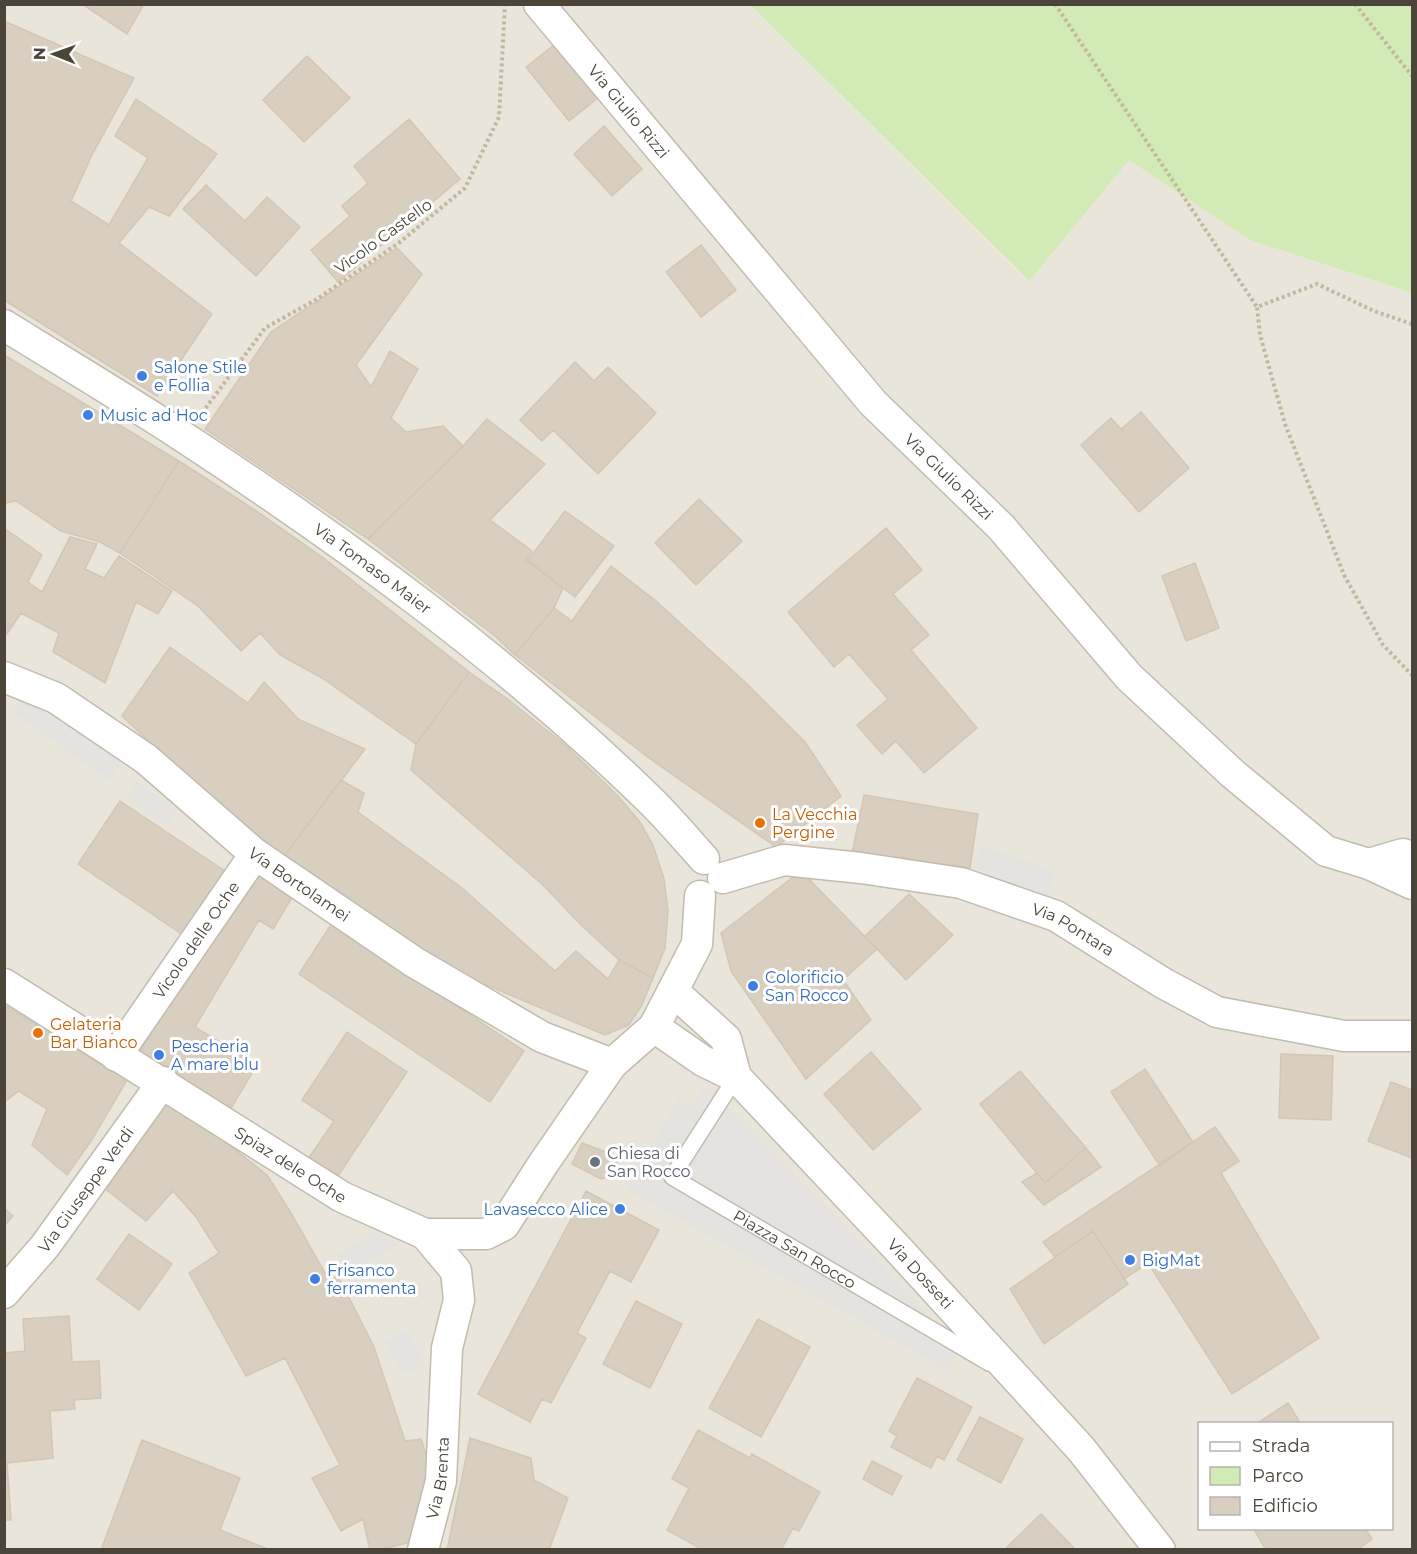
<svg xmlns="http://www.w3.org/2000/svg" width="1417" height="1554" viewBox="0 0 1417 1554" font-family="Montserrat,sans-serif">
  <rect width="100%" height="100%" fill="#f6f3ec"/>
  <path fill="#eae5da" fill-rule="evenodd" d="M5,5H750L1028,281L1129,159L1250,240L1412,293V1549L5,1550ZM1200,1424H1392V1528H1200Z"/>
  <path fill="#d2eab5" d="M750,5H1412V293L1250,240L1129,160L1029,281Z"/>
  <path fill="#e5e3e0" d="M24,693L124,762L110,781L12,712Z
    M138,782L178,810L167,827L126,799Z
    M981,845L1055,872L1047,896L973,869Z
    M706,1086L861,1241L959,1350L947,1370L627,1190L678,1098L692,1108Z
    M386,1225L397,1245L348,1274L337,1254Z
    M407,1330L426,1363L404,1375L385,1343Z"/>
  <path fill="#d8cfc1" stroke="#d3c7b4" stroke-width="1.5" d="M82,4H144L127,34Z
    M4,21L134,78L92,155L71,201L109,225L148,158L115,136L136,99L217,154L169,216L149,207L119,243L212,314L157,396L4,300Z
    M559,41L602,95L569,121L526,67Z
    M307,56L350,98L304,142L263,100Z
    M409,119L460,179L338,282L311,250L350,216L342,206L368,183L354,166Z
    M604,126L642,169L612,196L574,154Z
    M206,185L245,221L267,197L300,227L256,276L183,209Z
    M701,245L736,290L701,317L666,272Z
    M397,248L422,274L356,365L371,387L390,351L418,369L391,418L406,432L443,426L463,446L368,539L205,429L271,332Z
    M4,355L179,461L120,553L100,542L61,531L16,501L4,503Z
    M575,362L594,381L608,367L656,413L598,474L553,430L542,441L520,420Z
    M1141,412L1189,468L1139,512L1081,445L1111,418L1121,429Z
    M487,419L545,464L490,520L532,551L526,560L563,588L554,608L515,655L495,636L368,539L463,446Z
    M179,461L249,506L321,556L469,672L416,744L322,678L280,655L260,633L241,651L198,606L120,553Z
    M699,499L742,541L696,585L655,543Z
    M565,511L614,546L575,597L528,560Z
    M4,528L42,555L28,582L42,592L70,537L97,544L85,569L104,578L119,556L172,591L158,614L136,602L105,683L53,652L59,633L21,613L4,638Z
    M886,528L922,570L893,594L929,635L911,650L977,728L924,773L896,741L882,754L857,725L888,699L849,654L834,667L788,612Z
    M1195,563L1219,628L1186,641L1162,576Z
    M611,566L656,601L745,682L805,742L841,796L776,847L649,758L515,655L554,608L572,621Z
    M170,647L248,703L264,682L298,719L365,749L283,858L212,801L122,716Z
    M469,672L510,701L565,745L617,795L640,822L653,845L664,879L668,911L665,948L653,978L619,960L580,924L544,886L411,770L416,744Z
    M341,780L364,793L358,812L462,888L555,971L576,951L608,979L619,960L653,978L642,1005L629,1025L605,1035L427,960L283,858Z
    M864,795L978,814L970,868L852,853Z
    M120,801L228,873L186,937L78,864Z
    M801,871L877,949L843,980L871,1020L806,1079L731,971L721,933Z
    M255,873L293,896L273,929L259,920L195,1027L257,1065L230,1110L138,1055L230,903Z
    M909,894L953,935L906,980L865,936Z
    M332,923L524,1051L490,1102L299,974Z
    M4,1005L127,1080L91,1141L67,1175L32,1145L47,1109L19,1091L4,1102Z
    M347,1032L407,1072L336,1179L308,1159L334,1121L302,1100Z
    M871,1052L921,1109L873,1150L824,1094Z
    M1281,1054L1333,1056L1331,1120L1279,1118Z
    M1145,1069L1193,1142L1160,1166L1111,1092Z
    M1020,1071L1086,1148L1045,1183L980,1104Z
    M1391,1082L1412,1090V1158L1368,1141Z
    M171,1099L267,1175L291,1213L329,1280L338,1276L374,1347L405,1441L421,1439L428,1460L433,1492L419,1540L380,1550H370L363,1519L341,1531L312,1478L340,1465L285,1358L246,1376L189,1273L219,1253L196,1217L173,1191L146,1221L99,1184Z
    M1215,1127L1239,1161L1221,1173L1319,1338L1232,1394L1148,1263L1124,1279L1093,1231L1055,1257L1043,1242Z
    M582,1143L611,1154L616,1159L618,1167L614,1175L601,1179L572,1164Z
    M1086,1148L1101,1167L1044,1205L1022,1182L1037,1173L1045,1183Z
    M586,1191L659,1230L631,1282L610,1271L577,1333L586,1338L551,1403L542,1399L530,1422L478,1394Z
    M4,1208L13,1216L4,1226Z
    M1093,1231L1128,1284L1044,1344L1010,1289Z
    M129,1234L172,1264L139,1310L97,1279Z
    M636,1301L682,1324L650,1388L603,1364Z
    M69,1316L72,1362L99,1361L101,1398L74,1400L75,1409L50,1411L53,1458L7,1463L11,1520H4V1353L25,1351L23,1319Z
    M758,1319L810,1347L761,1437L709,1408Z
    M917,1378L972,1407L944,1460L937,1456L931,1468L891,1447L897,1436L889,1431Z
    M1288,1403L1301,1424H1256Z
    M980,1417L1023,1439L1001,1483L957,1460Z
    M698,1430L750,1458L752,1454L820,1492L799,1531L793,1528L781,1550H703L667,1530L689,1488L672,1479Z
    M470,1438L531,1458L534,1480L568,1498L549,1550H447Z
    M142,1440L240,1478L220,1530L270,1550H101Z
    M872,1461L902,1476L892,1495L863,1479Z
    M1041,1514L1076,1550L1006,1548Z
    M1253,1528H1365L1372,1539L1357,1550H1266Z"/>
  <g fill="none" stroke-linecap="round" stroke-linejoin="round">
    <g stroke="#c2bbae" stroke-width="18">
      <g id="lane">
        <path id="s1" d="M736,1077L672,1177L989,1363"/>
      </g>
    </g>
    <g stroke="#c2bbae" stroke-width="33">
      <g id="street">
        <path id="s2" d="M539,4L873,403L1001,527L1129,677L1233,774L1326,851L1369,864L1412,884"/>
        <path id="s3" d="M4,325C65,363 126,399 185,438C350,546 511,664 652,802C670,820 687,840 704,859"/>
        <path id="s4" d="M4,677L56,698L146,759L255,854L414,962L542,1037L612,1064"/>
        <path d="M1369,864L1403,854L1412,857"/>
        <path id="s5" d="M723,878L784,860L861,868L961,883L1056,916L1163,983L1217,1012L1344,1036H1412"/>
        <path id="s6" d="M4,984L342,1197L425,1234H486L504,1225L543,1164L612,1064L654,1027L697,944L700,896"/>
        <path d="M673,991L726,1039L736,1077"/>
        <path id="s7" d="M654,1027L703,1061L736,1077L898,1249L1081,1449L1160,1550"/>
        <path id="s8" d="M116,1056L255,854"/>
        <path id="s9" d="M4,1293L45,1246L163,1082"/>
        <path id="s10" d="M423,1550L441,1481L447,1348L459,1300L456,1271L425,1234"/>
      </g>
    </g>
    <path stroke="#c4b79f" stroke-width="4" stroke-dasharray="3 3" stroke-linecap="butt" d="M1055,4L1257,307
      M1355,4L1412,76
      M1412,324L1374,311L1317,284L1257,307L1260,335L1285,424L1344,575L1383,645L1412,675
      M202,413L265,328L317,299L400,242L465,188L499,117L505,4"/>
    <use href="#lane" stroke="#fff" stroke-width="15"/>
    <use href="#street" stroke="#fff" stroke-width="30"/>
  </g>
  <g fill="#3f7fe0" stroke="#fff" stroke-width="2">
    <circle cx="142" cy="376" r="6"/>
    <circle cx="88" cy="415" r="6"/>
    <circle cx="753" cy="986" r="6"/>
    <circle cx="159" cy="1055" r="6"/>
    <circle cx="620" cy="1209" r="6"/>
    <circle cx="1130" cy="1260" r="6"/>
    <circle cx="315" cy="1279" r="6"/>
  </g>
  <g fill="#e8710a" stroke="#fff" stroke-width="2">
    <circle cx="760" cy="823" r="6"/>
    <circle cx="38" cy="1033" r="6"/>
  </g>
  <circle fill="#6b7280" stroke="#fff" stroke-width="2" cx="595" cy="1162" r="6"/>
  <g text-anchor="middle" stroke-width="6" stroke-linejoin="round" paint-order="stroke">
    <g font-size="16" fill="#4b4439" stroke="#fff">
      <text dy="6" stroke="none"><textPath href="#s2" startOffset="140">Via Giulio Rizzi</textPath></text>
      <text transform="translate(383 236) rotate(-36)" y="6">Vicolo Castello</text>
      <text dy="6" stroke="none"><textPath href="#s2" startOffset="626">Via Giulio Rizzi</textPath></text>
      <text dy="6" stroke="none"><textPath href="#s3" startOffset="442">Via Tomaso Maier</textPath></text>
      <text dy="6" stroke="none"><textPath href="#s4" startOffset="363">Via Bortolamei</textPath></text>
      <text dy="6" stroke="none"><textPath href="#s5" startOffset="364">Via Pontara</textPath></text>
      <text dy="6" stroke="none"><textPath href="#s8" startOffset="141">Vicolo delle Oche</textPath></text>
      <text dy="6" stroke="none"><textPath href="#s6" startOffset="339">Spiaz dele Oche</textPath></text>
      <text dy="6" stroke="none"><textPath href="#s9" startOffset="132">Via Giuseppe Verdi</textPath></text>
      <text dy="6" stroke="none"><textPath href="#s1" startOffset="261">Piazza San Rocco</textPath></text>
      <text dy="6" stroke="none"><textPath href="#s7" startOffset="366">Via Dosseti</textPath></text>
      <text dy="6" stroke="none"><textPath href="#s10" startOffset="74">Via Brenta</textPath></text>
    </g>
    <g font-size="16" fill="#366cbe" stroke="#fff" text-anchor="start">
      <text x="154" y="373">Salone Stile<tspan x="154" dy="18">e Follia</tspan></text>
      <text x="100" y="421">Music ad Hoc</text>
      <text x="765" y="983">Colorificio<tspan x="765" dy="18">San Rocco</tspan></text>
      <text x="171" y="1052">Pescheria<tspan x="171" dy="18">A mare blu</tspan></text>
      <text x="608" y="1215" text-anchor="end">Lavasecco Alice</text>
      <text x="1142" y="1266">BigMat</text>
      <text x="327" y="1276">Frisanco<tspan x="327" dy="18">ferramenta</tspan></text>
    </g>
    <g font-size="16" fill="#c56008" stroke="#fff" text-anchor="start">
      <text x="772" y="820">La Vecchia<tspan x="772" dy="18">Pergine</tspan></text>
      <text x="50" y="1030">Gelateria<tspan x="50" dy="18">Bar Bianco</tspan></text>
    </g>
    <g font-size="16" fill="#5b616d" stroke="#fff" text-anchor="start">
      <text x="607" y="1159">Chiesa di<tspan x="607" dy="18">San Rocco</tspan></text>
    </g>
  </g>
  <rect width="1417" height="1554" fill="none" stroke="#4b4439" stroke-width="12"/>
  <rect x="1198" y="1422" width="195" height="108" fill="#ffffff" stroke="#b7b4b0" stroke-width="1.5"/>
  <rect x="1210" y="1442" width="30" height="9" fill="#ffffff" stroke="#b7b4b0" stroke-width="1.5"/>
  <text x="1252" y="1452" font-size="18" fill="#4b4439">Strada</text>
  <rect x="1210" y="1467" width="30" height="18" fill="#d2eab5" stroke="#b7b4b0" stroke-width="1.5"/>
  <text x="1252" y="1482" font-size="18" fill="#4b4439">Parco</text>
  <rect x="1210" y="1497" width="30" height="18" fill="#d8cfc1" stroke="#b7b4b0" stroke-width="1.5"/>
  <text x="1252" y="1512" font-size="18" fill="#4b4439">Edificio</text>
  <g transform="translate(54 54) rotate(271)" stroke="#ffffff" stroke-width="4.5" paint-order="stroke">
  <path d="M0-4.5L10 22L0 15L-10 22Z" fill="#4b4439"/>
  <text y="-9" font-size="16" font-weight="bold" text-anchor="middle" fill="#4b4439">N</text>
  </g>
</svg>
